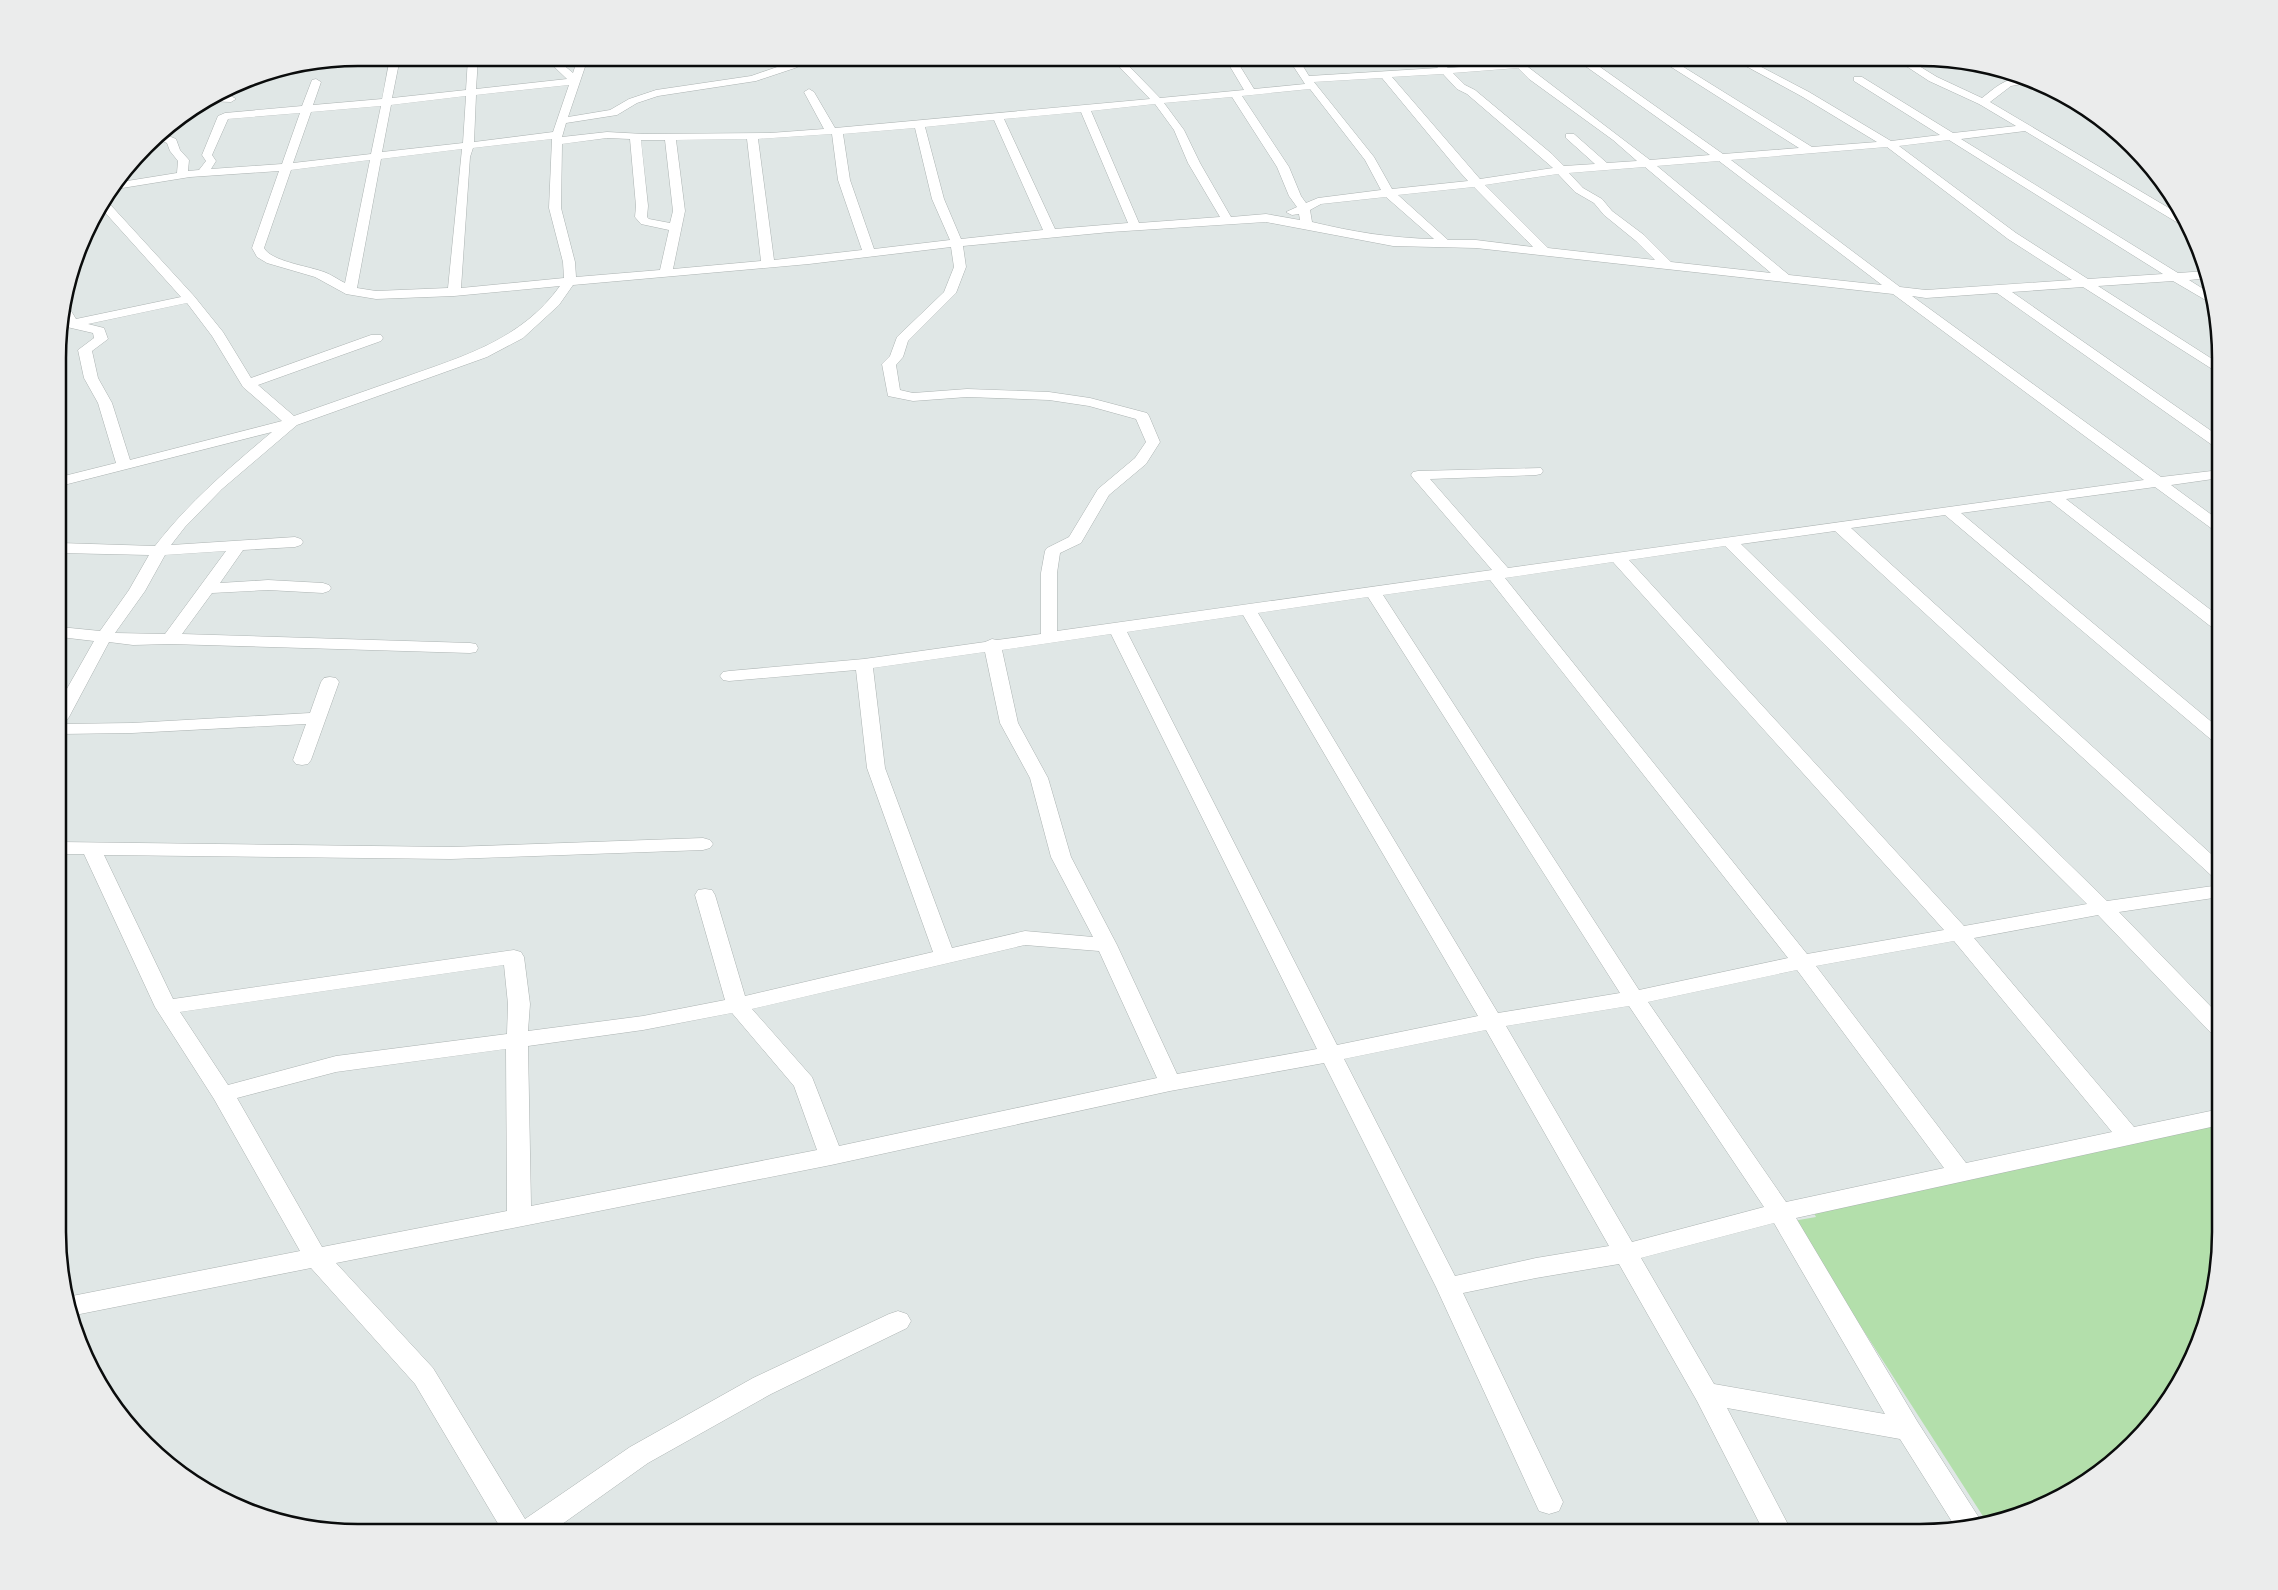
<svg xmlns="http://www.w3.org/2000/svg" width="2278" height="1590" viewBox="0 0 2278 1590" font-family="'Roboto Serif',serif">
  <rect width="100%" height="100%" fill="#e0e7e6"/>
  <path fill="#b3dfab" d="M2220,1119V1252L2204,1329L2159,1415L2118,1458L2053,1501L1998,1522L1988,1524L1793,1221L1816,1217L1810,1205Z"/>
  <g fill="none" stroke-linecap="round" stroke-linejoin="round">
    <g stroke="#acb3b2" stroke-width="1">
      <path id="street" d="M390,58H400L392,98L466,90L468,58H478L476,89L567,79L545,58H555L573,73L578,58H588L568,117L610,110L629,99L656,90L751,76L803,58H815L795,68L756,81L658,96L637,103L617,115L566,123L562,137L607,132L644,134L770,133L824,129L804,92L809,89L814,92L835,128L1150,99L1111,58H1121L1160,98L1244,90L1225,58H1235L1254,89L1305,84L1288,58H1298L1309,76L1438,68L1428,58H1438L1448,68L1512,63L1508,58H1519L1523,62L1568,58H1609L1604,61L1593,62L1723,154L1799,148L1657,58H1669L1812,147L1877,142L1801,96L1731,58H1744L1809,92L1891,141L1940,135L1854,81V77H1862L1953,133L2016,126L1979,104L1929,81L1894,58H1906L1937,77L1982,98C1997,86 2013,71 2033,82L2011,86L1990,102L2184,217L2188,227L2183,226L2025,131L1961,139L2178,273L2207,271L2210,278L2189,280L2213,295L2214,305L2173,281L2098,286L2220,364V374L2083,287L2012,292L2220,437V448L2215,447L1997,293L1926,298L1912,296L2161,477L2220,470V478L2171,485L2220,521V533L2215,531L2155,487L2066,499L2220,617V630L2214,629L2050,501L1961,513L2220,729V743L2214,742L1945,515L1851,528L2220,862V879L2213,877L1835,531L1741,544L2107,901L2220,885V897L2119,912L2220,1016V1036L2212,1034L2098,915L1974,938L2134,1127L2220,1109V1125L1796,1218L1917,1421L1983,1524L1956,1528L1900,1439L1727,1408L1792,1532H1764L1697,1401L1619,1264L1536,1278L1463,1293L1563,1502L1559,1511L1549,1514L1539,1511L1436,1287L1324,1063L1170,1091L831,1165L336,1263L433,1368L525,1519L630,1447L753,1378L889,1314L898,1311L907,1314L911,1321L907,1328L771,1394L648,1463L551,1532H503L415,1384L311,1268L75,1315L69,1297L72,1296L300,1251L214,1099L155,1007L84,854H60V842L451,847L703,838L710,840L713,844L710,848L703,850L451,859L104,855L173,999L514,950L521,952L524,957L530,1004L528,1031L643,1016L725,1000L695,895L698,890L705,889L712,890L715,895L745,996L933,952L867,768L856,670L729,681L723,680L720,676L723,672L729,671L864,659L985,642L992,639L997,640L1041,634V573L1045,551L1047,548L1069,537L1098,489L1135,458L1146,442L1136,419L1089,406L1049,400L967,397L913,401L888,396L882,364L890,356L897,337L944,292L954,267L951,247L809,264L573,285L559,305L523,338L487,357L297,425L222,489L185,527L171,545L295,537L301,539L303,542L301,545L295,547L243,550L220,583L268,580L323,583L329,585L331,588L329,591L323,593L268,590L212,593L182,634L470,643L476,644L478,648L476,652L470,653L170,644L133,645L109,642L69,717L66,721L60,722V701L94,641L60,637V627L100,631L129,590L149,555L60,553V543L155,546C189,502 229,468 272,432L60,486V477L116,463L98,403L84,378L78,350L94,338L93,333L67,327L61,316L64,305L68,306L76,319L181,297L101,208L107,201L194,296L223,332L251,378L371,335H381L383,338L381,341L258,385L294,416C331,403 368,390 405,377C464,356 521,340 560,286L454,296L376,299L346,294L315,277L267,263L257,257L252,248L279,171L190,177L116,189L121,182L177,173L178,161L170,151L167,143L155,138L159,132L176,139L180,150L189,160L188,171L199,170L206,161L202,155L218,116L225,113L302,106L312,80L316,79L321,82L313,105L382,99ZM1581,63L1710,155L1650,160L1528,67ZM1518,68L1529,79L1613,140L1637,161L1607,163L1574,134H1566V138L1595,164L1564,166L1552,154L1475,90L1465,85L1453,73ZM1443,74L1457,89L1467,94L1553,168L1480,179L1392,77ZM1382,78L1459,171L1468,181L1392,189L1374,157L1314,82ZM569,85L553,132L474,142L476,95ZM1310,89L1365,160L1381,190L1318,198L1306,203L1301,196L1289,167L1242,96ZM466,96L463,143L382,152L391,105ZM1232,97L1277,167L1289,196L1297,207L1286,212L1292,215L1299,214L1300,220L1266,214L1231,217L1200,163L1184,130L1164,103ZM1155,104L1174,130L1188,163L1220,217L1139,223L1091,111ZM381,106L371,154L293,163L311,112ZM1081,112L1128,223L1055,229L1004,119ZM300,113L282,164L211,169L216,161L212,155L228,119ZM994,120L1043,230L961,239L944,199L925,127ZM915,128L932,199L950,240L874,249L850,180L843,134ZM832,134L838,180L862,250L774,260L758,139ZM607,138L630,139L636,206L635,217L641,224L669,230L660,270L576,277L575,262L561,208L562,144ZM552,139L549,208L563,262L564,278L461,288L470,157L473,148ZM747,139L761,261L673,269L685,211L676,140ZM641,140H665L673,211L670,223L649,219L647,217L648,206ZM1949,140L2163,274L2088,279L2016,233L1899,146ZM1887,147L2008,239L2072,280L1926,290L1900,287L1731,160ZM462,149L448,288L376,291L357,288L381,159ZM370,160L345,283C337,279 329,273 321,271C307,266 271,261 264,248L291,170ZM1719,161L1882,285L1789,275L1657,166ZM1645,167L1771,273L1671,262L1644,235L1612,211L1602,199L1583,188L1569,173ZM1558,174L1575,192L1594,203L1604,215L1636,241L1655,260L1548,248L1485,185ZM1474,187L1533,247L1476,240H1448L1398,195ZM1386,197L1434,239C1390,238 1354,232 1312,222L1310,210L1321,204ZM1266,222L1393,246L1476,248L1893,294L2144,480L1508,568L1430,479L1536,475L1541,474L1543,471L1541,468L1418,471L1413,472L1411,475L1413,478L1492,570L1057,631V573L1060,553L1081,543L1109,495L1146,464L1160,442L1149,416L1147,413L1090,398L1049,392L967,389L913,393L900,390L896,365L903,357L908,341L956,293L966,267L963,246L1110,232ZM187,303L212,336L243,387L282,421L130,460L112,403L98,378L92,351L108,339L104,328L88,324ZM1725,546L2087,904L1964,926L1629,560ZM226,551L165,634L115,633L145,591L165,555ZM1613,562L1944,930L1807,954L1505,578ZM1490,580L1788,958L1639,990L1383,595ZM1368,597L1620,993L1498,1013L1258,613ZM1243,615L1478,1016L1337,1045L1127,632ZM1111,634L1317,1049L1177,1074L1117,945L1071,857L1048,778L1018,723L1002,650ZM985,652L1000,723L1030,778L1051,857L1093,937L1025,931L952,948L885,768L873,668ZM1954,941L2112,1132L1966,1163L1816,966ZM1025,945L1099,951L1157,1078L839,1146L812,1077L752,1009ZM504,965L508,1004L507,1034L336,1056L228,1085L180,1012ZM1797,970L1944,1168L1786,1202L1648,1002ZM1629,1006L1764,1207L1632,1242L1506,1026ZM732,1013L794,1086L817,1150L531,1206L528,1046L643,1030ZM1486,1030L1609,1246L1536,1258L1455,1276L1344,1059ZM506,1049L507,1211L322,1247L237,1098L336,1072ZM1774,1223L1885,1414L1714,1384L1641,1258Z
        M218,96H231L236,99L231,102L209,101Z
        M330,677L336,678L339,682L311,760L308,764L302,765L296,764L293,760L306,724L132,733L60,734V724L132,723L310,713L321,682L324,678Z"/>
    </g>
    <use href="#street" fill="#fff" fill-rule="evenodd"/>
  </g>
  <path d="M0 0H2278V1590H0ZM358 66H1920A292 292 0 0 1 2212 358V1232A292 292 0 0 1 1920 1524H358A292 292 0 0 1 66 1232V358A292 292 0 0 1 358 66Z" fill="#ebecec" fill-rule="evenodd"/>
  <path fill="none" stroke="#0a0c0c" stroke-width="2.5" d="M358 66H1920A292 292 0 0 1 2212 358V1232A292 292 0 0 1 1920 1524H358A292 292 0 0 1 66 1232V358A292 292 0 0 1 358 66Z"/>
</svg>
